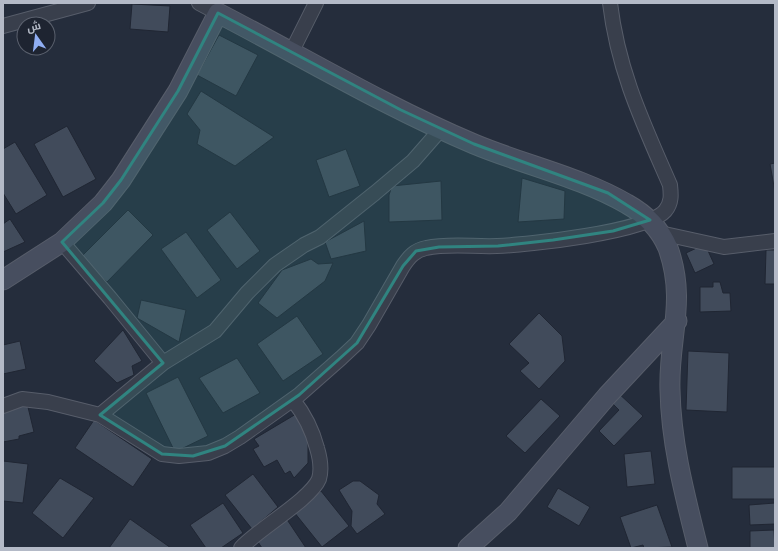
<svg xmlns="http://www.w3.org/2000/svg" width="778" height="551" viewBox="0 0 778 551" font-family="'Roboto Condensed',Cairo,sans-serif">
  <rect width="100%" height="100%" fill="#252d3c"/>
  <path fill="#414b5b" stroke="#202633" d="M132,4L170,6L168,32L130,29Z
    M219,35L258,55L236,96L197,75Z
    M201,91L274,137L235,166L197,144L200,130L187,114Z
    M67,126L96,179L63,197L34,144Z
    M15,142L47,195L16,214L3,193V149Z
    M346,149L360,186L329,197L316,160Z
    M775,163V192L770,164Z
    M522,178L565,191L564,219L518,222Z
    M441,181L442,220L389,222V195L392,186Z
    M128,210L153,235L107,282L81,257Z
    M230,212L260,251L237,269L207,230Z
    M10,219L25,242L3,252V224Z
    M364,221L366,251L331,259L325,242Z
    M186,232L221,280L197,298L161,249Z
    M705,244L714,264L695,273L686,253Z
    M766,250H775V284H765Z
    M311,259L318,264L333,263L325,281L277,318L258,303L282,270Z
    M713,282H720L723,293H730L731,311L700,312V287H713Z
    M141,300L186,310L179,342L137,318Z
    M539,313L562,336L565,361L539,389L520,371L529,363L509,344Z
    M297,316L323,354L283,381L257,344Z
    M123,330L142,361L132,366L134,375L117,383L94,361Z
    M20,341L26,369L3,374V345Z
    M688,351L729,353L727,412L686,410Z
    M237,358L260,393L223,413L199,378Z
    M178,377L208,436L175,452L146,393Z
    M616,391L643,416L614,446L599,431L619,410L608,399Z
    M541,399L560,416L525,453L506,436Z
    M27,403L34,432L19,436V439L3,442V410Z
    M296,414L308,436V463L294,478L290,471L285,474L277,460L264,467L253,449L259,446L254,439Z
    M94,420L152,459L133,487L75,448Z
    M651,451L655,484L627,487L624,454Z
    M3,461L28,464L23,503L3,501Z
    M732,467H775V499H732Z
    M253,474L278,507L252,529L225,495Z
    M60,478L94,498L63,538L32,513Z
    M353,481H360L379,495L377,504L385,514L357,534L351,526L352,511L339,490Z
    M558,488L590,507L579,526L547,507Z
    M321,491L349,526L322,547L294,512Z
    M223,503L243,533L221,548H206L190,525Z
    M775,503V524L750,525L749,505Z
    M657,505L672,547L644,548L643,545L631,548L620,517Z
    M286,518L306,548H262L256,539Z
    M130,519L171,548H109Z
    M774,530L775,548H750V531Z"/>
  <g fill="none" stroke-linecap="round" stroke-linejoin="round">
    <g stroke="#575d6a" stroke-width="16">
      <path id="street" d="M199,3L218,13
        M3,26L88,3
        M292,51L316,3
        M660,233L724,247L775,241
        M62,242L110,298L163,363L215,331L247,293L275,265L304,245L320,237L375,193L413,161L441,129
        M3,406L22,399L48,402L100,415L162,454L179,456L208,453L225,446L240,437L299,395L341,358L357,343L369,325L403,266C409,257 415,250 426,248C449,243 474,247 497,246C527,245 647,232 665,211C672,203 671,194 670,185C643,123 618,71 610,3
        M100,415L163,363
        M241,548C257,530 311,499 319,479C322,469 320,458 317,448C312,429 305,415 293,400"/>
    </g>
    <g stroke="#575d6a" stroke-width="21">
      <path id="secondary" d="M3,280L62,242L103,203L121,180L178,91L218,13C303,57 386,107 474,144C524,165 581,177 627,204C645,214 660,229 668,248C687,301 668,339 670,390C671,444 685,496 698,548
        M468,548L508,512L607,396L677,321"/>
    </g>
    <use href="#street" stroke="#393f4c" stroke-width="14"/>
    <use href="#secondary" stroke="#474e5f" stroke-width="19"/>
  </g>
  <path fill="#308480" fill-opacity="0.2" stroke="#308480" stroke-width="3" stroke-linejoin="round" d="M218,13L401,110L474,144L608,193L650,220L613,231L553,240L498,246L439,247L416,251L403,266L357,343L299,395L225,446L193,456L162,454L100,415L163,363L62,242L103,203L121,180L178,91Z"/>
  <rect width="778" height="551" fill="none" stroke="#b4bac7" stroke-width="8"/>
  <g transform="translate(36 36) rotate(346)"><circle r="19" fill="#1e2431" stroke="#5a606d"/>
  <path d="M0-3L7 15L0 10L-7 15Z" fill="#8fadf2"/>
  <text y="-6" font-size="11" font-weight="bold" text-anchor="middle" fill="#b4bac7">ش</text>
  </g>
</svg>
